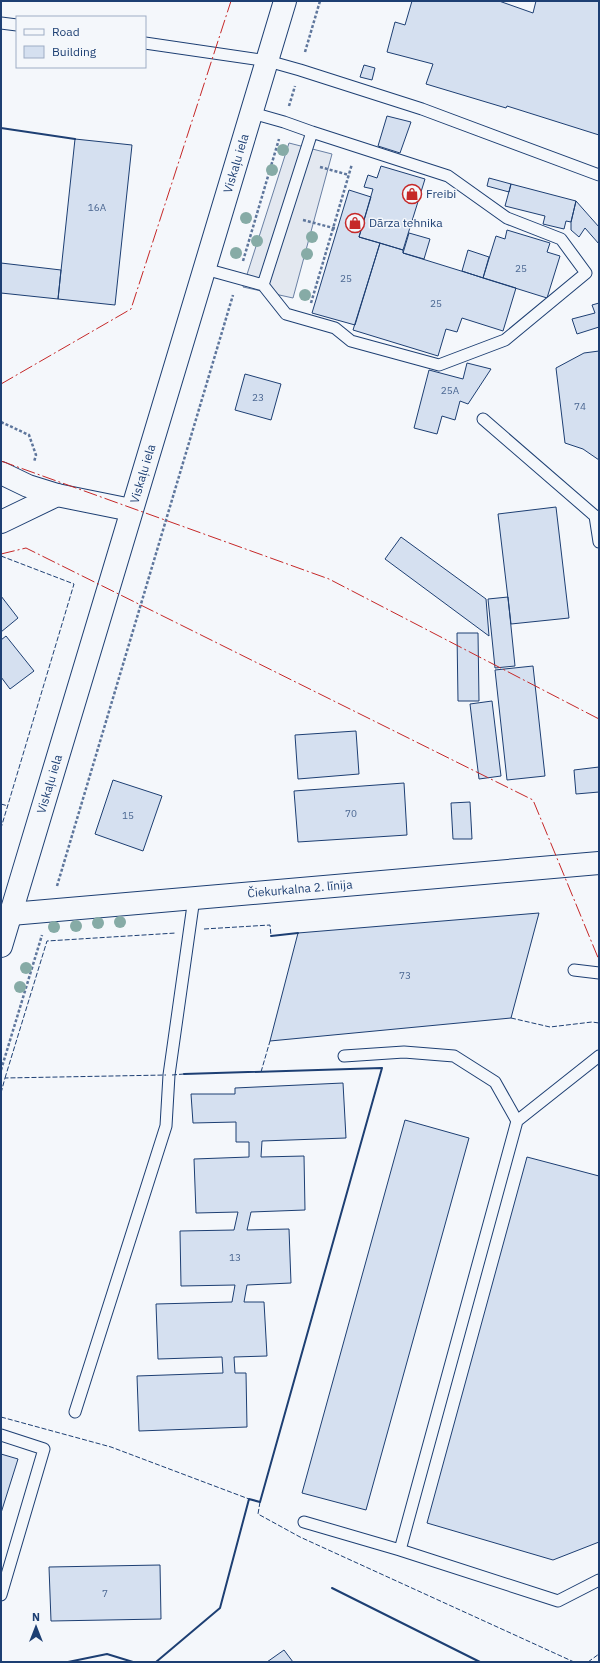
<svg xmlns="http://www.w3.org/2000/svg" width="600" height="1663" viewBox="0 0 600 1663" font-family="'IBM Plex Sans',sans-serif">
  <rect width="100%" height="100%" fill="#f4f7fb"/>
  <path fill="#e3e8f0" stroke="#687fa3" d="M289,143L332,154L293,298L243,287Z"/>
  <path fill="#d5e0f0" stroke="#1d3f73" d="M412,1H499L533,13L536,1H599V135L507,106L506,108L426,84L433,64L387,52L395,22L405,25Z
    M364,65L375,68L372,80L360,77Z
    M387,116L411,122L400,153L378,146Z
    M75,139L132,145L115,305L58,299Z
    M381,166L425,179L403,250L359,237L373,189L364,187L368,175L377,178Z
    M489,178L511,184L509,192L487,186Z
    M511,184L576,201L571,222L566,221L564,229L543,224L545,216L505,206Z
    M349,190L371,197L359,237L380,243L355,325L312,313Z
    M576,201L599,227V244L585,228L579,237L571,230V222Z
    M507,230L550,243L547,252L560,256L547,298L483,278L496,236L505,239Z
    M409,233L430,239L424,259L403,253Z
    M380,243L403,250V253L516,288L503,331L462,318L457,332L446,329L438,356L353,330Z
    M468,250L489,257L483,278L462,271Z
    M1,263L61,270L58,299L1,293Z
    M599,303V327L577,334L572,319L595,313L592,305Z
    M599,351V460L583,449L565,443L556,368L584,353Z
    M467,363L491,369L468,404L460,401L455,420L442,416L437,434L414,428L429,370L463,379Z
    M245,374L281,384L271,420L235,410Z
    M556,507L569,618L511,624L498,514Z
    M401,537L486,599L489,636L385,559Z
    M1,596L18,618L1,632Z
    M508,597L515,666L495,668L488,599Z
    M457,633H478L479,701H458Z
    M6,636L34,671L10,689L1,677V640Z
    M533,666L545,776L507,780L495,670Z
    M492,701L501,776L479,779L470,704Z
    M356,731L359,774L298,779L295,735Z
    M599,767V792L576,794L574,770Z
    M113,780L162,796L143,851L95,834Z
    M404,783L407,835L298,842L294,791Z
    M470,802L472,839H453L451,803Z
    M539,913L511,1018L270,1041L298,933Z
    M343,1083L346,1138L262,1141L261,1157L304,1156L305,1210L251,1212L247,1230L289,1229L291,1283L247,1285L244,1302H264L267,1356L234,1357L235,1373H246L247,1427L139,1431L137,1376L223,1373L222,1357L158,1359L156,1304L232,1302L235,1285L181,1286L180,1231L234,1230L238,1212L196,1213L194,1159L249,1157V1142H236V1122L193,1123L191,1094H235V1088Z
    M405,1120L469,1138L366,1510L302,1493Z
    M527,1157L599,1176V1542L553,1560L427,1523Z
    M1,1454L18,1459L1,1513Z
    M160,1565L161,1619L51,1621L49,1567Z
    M284,1650L293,1662H267Z"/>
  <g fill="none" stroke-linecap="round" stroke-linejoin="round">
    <g stroke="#1d3f73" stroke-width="13">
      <path id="lane" d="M1,23L17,25
        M145,43L268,61L300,70L422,109L599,175
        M205,269L263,285L312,132L284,122L252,113
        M263,285L286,314L335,328L351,341L439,365L505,340L586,273L561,239L507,218L448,176L312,132
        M483,419L595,516L599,542
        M574,970L599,973
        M344,1056L404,1052L454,1056L495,1082L517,1121
        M75,1412L166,1126L169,1075L194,898
        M1,1435L44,1449L1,1595
        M304,1522L400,1550L517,1121L599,1056
        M400,1550L558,1601L599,1580"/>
    </g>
    <g stroke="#1d3f73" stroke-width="24">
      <g id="street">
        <path d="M1,473L28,486L57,495"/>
        <path d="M1,522L57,495L131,510"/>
        <path id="s1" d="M11,914L599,863"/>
      </g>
    </g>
    <g stroke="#1d3f73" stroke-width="24">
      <g id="secondary">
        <path id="s2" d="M1,946L285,1"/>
      </g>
    </g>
    <path stroke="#5e769c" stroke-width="2.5" stroke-dasharray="3 2" stroke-linecap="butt" d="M305,52L320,1
      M289,106L295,86
      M320,167L349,175
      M303,220L337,229
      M243,261L279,139
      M311,303L352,164
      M1,422L29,435L36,455L34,462
      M57,886L233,295
      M1,1070L42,935"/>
    <use href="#lane" stroke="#f4f7fb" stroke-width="11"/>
    <use href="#street" stroke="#f4f7fb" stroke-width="22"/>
    <use href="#secondary" stroke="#f4f7fb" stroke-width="22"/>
    <path stroke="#1d3f73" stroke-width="1" stroke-dasharray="5 2" stroke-linecap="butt" d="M1,556L74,584L1,828
      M1,804L8,806
      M204,929L270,925L271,936
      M511,1018L550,1027L592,1022L599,1023
      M261,1072L270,1041
      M172,1075L184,1074
      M5,1078L47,941L176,933
      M1,1093L5,1078L166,1075
      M1,1417L111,1447L249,1499
      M260,1502L258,1514L300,1537L574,1662
      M588,1662L599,1654"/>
    <path stroke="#1d3f73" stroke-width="2" d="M1,128L75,139
      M271,936L298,933
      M332,1588L480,1662
      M68,1662L107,1654L133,1662
      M156,1662L220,1608L249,1499L260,1502L382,1068L184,1074"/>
    <path stroke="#c62828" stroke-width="1" stroke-dasharray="14 3 2 3" stroke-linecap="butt" d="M1,384L131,309L231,1
      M1,461L329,579L599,719
      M1,554L26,548L533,800L599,960"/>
  </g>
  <g fill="#86aba6">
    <circle cx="283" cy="150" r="6"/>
    <circle cx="272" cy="170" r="6"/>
    <circle cx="246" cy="218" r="6"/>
    <circle cx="312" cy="237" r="6"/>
    <circle cx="257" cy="241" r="6"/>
    <circle cx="236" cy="253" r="6"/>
    <circle cx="307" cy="254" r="6"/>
    <circle cx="305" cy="295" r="6"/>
    <circle cx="120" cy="922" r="6"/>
    <circle cx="98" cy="923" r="6"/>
    <circle cx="76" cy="926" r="6"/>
    <circle cx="54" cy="927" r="6"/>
    <circle cx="26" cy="968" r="6"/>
    <circle cx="20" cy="987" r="6"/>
  </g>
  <defs>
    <g id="shop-ring" transform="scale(1)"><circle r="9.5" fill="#f4f7fb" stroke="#c62828" stroke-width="1.5"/><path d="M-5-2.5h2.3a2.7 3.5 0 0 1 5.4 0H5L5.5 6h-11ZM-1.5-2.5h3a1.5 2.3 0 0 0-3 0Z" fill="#c62828"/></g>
  </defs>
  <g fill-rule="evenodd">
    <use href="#shop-ring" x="412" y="194"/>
    <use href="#shop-ring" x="355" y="223"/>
  </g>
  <g text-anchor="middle" stroke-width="3" stroke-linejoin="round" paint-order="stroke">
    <g font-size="10" fill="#4b6792">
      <text x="97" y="211">16A</text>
      <text x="521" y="272">25</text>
      <text x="346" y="282">25</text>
      <text x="436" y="307">25</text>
      <text x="450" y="394">25A</text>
      <text x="258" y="401">23</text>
      <text x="580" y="410">74</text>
      <text x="351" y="817">70</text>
      <text x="128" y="819">15</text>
      <text x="405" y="979">73</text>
      <text x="235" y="1261">13</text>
      <text x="105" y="1597">7</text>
    </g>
    <g font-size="12" fill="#1d3f73" stroke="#f4f7fb">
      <text dy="4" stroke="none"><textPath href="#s2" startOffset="817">Viskaļu iela</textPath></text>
      <text dy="4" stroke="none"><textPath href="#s2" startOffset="493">Viskaļu iela</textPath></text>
      <text dy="4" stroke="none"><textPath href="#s2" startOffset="169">Viskaļu iela</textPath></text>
      <text dy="4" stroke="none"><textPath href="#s1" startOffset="290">Čiekurkalna 2. līnija</textPath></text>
    </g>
    <g font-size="12" fill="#1d3f73" stroke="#f4f7fb" text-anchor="start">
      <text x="426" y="198">Freibi</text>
      <text x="369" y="227">Dārza tehnika</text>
    </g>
  </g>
  <rect width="600" height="1663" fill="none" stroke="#1d3f73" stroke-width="4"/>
  <rect x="16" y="16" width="130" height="52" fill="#f4f7fb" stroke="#9eadc5"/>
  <rect x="24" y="29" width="20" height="6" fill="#f4f7fb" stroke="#9eadc5"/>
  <text x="52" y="36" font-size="12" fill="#1d3f73">Road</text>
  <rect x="24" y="46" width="20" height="12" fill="#d5e0f0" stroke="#9eadc5"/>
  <text x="52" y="56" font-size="12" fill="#1d3f73">Building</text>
  <g transform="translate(36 1627)" stroke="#f4f7fb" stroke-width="3" paint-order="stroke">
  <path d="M0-3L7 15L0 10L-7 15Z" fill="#1d3f73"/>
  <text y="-6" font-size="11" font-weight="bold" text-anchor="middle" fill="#1d3f73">N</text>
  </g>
</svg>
